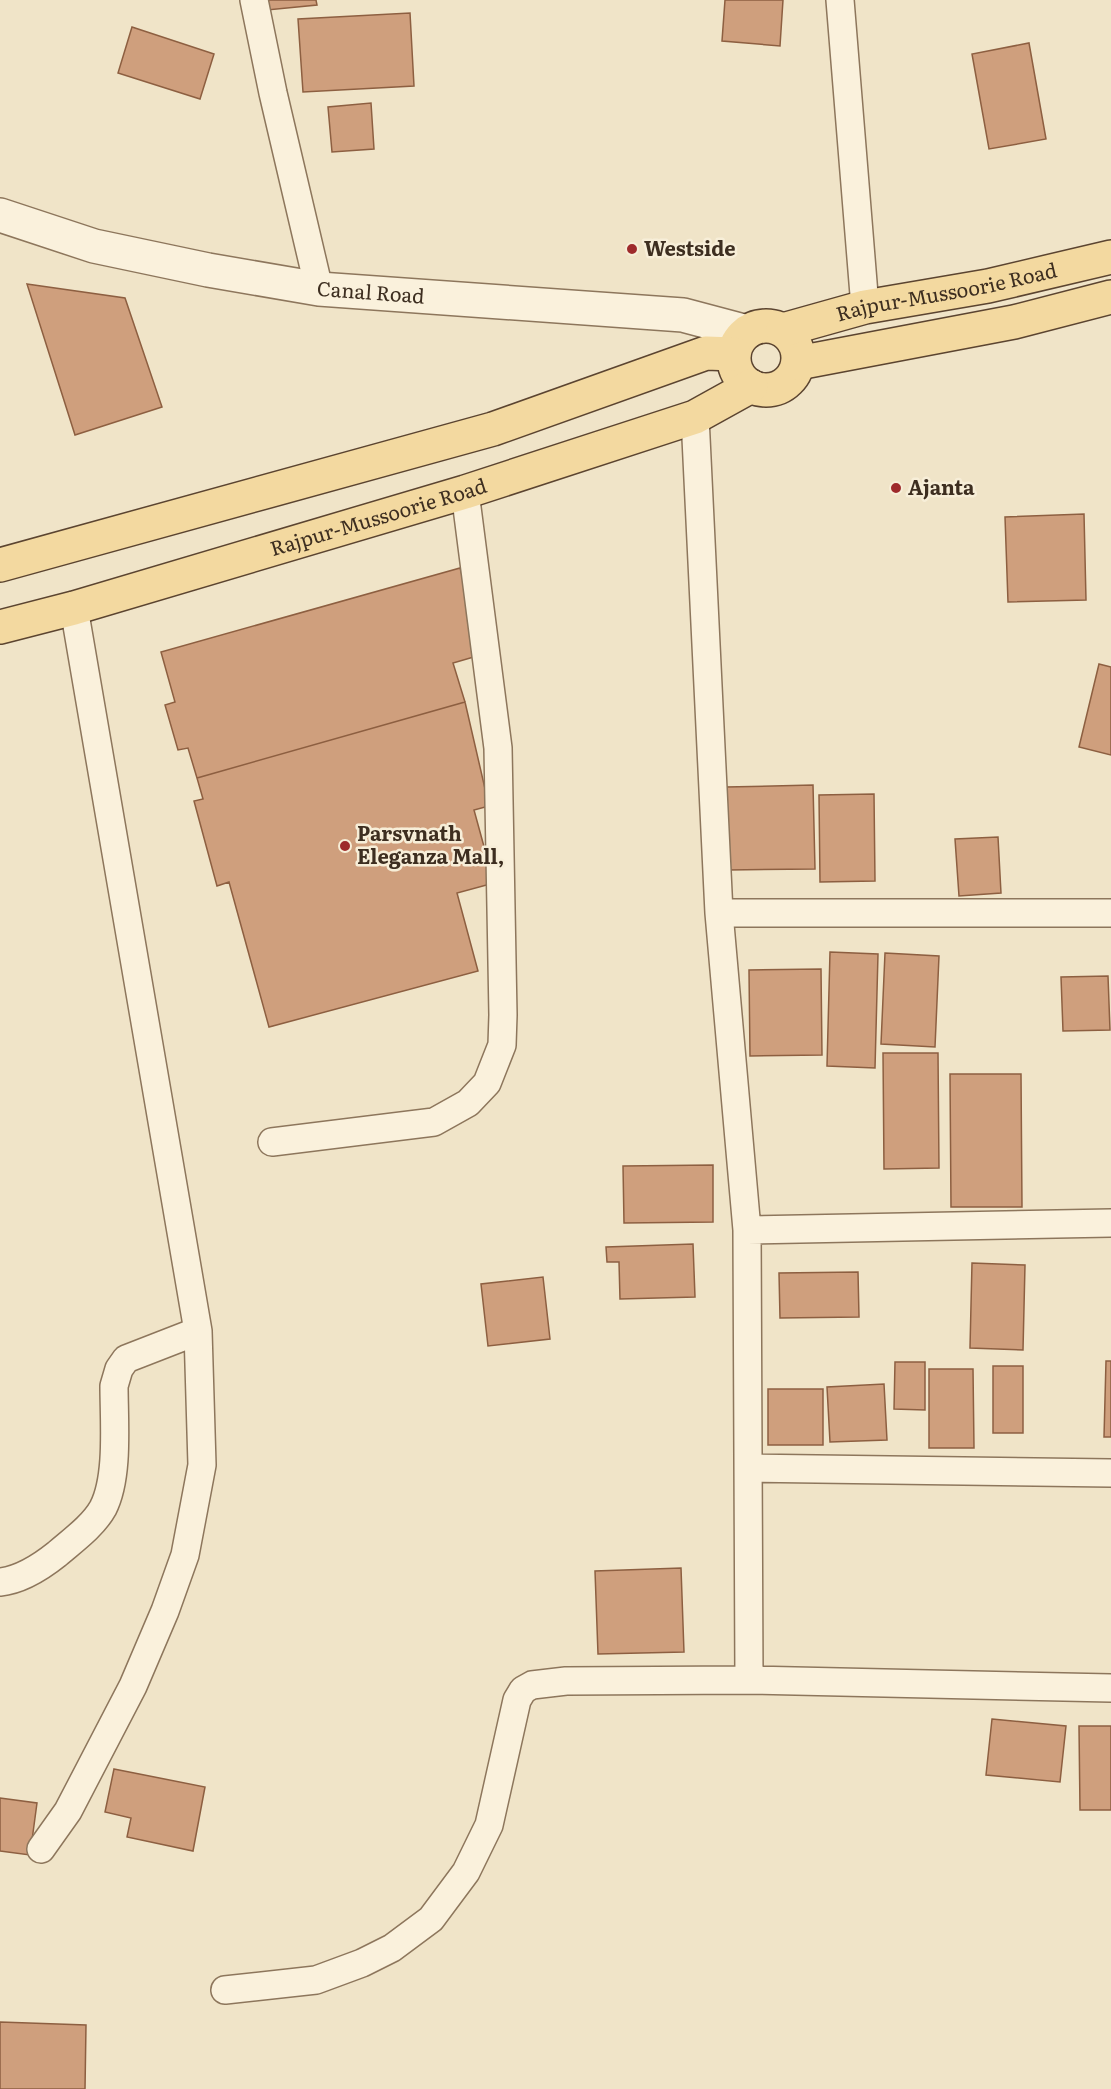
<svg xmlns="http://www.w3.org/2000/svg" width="1111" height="2089" viewBox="0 0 1111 2089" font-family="Literata,serif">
  <rect width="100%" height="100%" fill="#f0e4c8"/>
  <path fill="#cf9f7d" stroke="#8d5f41" stroke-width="1.5" d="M266,0H316L317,5L267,10Z
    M725,0H783L780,46L722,41Z
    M410,13L414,86L303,92L298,19Z
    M132,27L214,54L200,99L118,73Z
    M1029,43L1046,139L989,149L972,54Z
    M371,103L374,149L332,152L328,107Z
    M27,284L125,298L162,407L75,435Z
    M1084,514L1086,600L1008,602L1005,517Z
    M460,568L484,654L453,663L465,702L197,778L188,748L178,750L165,705L175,702L161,652Z
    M1099,664L1111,667V755L1079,747Z
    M465,702L489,806L474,810L494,883L457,893L478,971L269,1027L229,882L217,886L194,801L203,799L197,778Z
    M813,785L815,869L728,870L726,787Z
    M874,794L875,881L820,882L819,795Z
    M998,837L1001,893L959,896L955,839Z
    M830,952L878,954L875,1068L827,1066Z
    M885,953L939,956L935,1047L881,1044Z
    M821,969L822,1055L750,1056L749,970Z
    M1108,976L1110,1030L1063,1031L1061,977Z
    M883,1053H938L939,1168L884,1169Z
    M950,1074H1021L1022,1207H951Z
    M713,1165V1222L624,1223L623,1166Z
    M693,1244L695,1297L620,1299L619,1262H607L606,1247Z
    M972,1263L1025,1265L1023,1350L970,1348Z
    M858,1272L859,1317L780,1318L779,1273Z
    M543,1277L550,1339L488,1346L481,1284Z
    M1106,1361H1111V1437H1104Z
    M895,1362H925V1410L894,1409Z
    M993,1366H1023V1433H993Z
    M929,1369H973L974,1448H929Z
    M884,1384L887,1440L830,1442L827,1387Z
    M768,1389H823V1445H768Z
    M681,1568L684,1652L598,1654L595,1571Z
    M992,1719L1066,1726L1060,1782L986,1775Z
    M1079,1726H1111V1810H1080Z
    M114,1769L205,1787L193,1851L127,1837L131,1818L105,1812Z
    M0,1798L37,1803L30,1855L0,1851Z
    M0,2022L86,2025L85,2089H0Z"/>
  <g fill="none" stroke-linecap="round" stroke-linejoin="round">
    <g stroke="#8d765c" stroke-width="30">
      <path id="minor" d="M254,0L273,93L319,289
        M840,0L865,307
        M695,417L719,913L747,1230L749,1680
        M719,913H1111
        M272,1142L434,1122L468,1103L487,1083L502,1045L503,1015L498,748L465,492
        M747,1230L1111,1223
        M749,1468L1111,1473
        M0,1582C20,1580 42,1566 57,1554C72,1541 93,1526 103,1508C119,1477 114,1422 114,1386L119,1369L126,1359L198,1331
        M41,1849L68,1811L133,1686L165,1611L185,1555L202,1465L198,1331L74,608
        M225,1990L316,1980L362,1963L392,1948L431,1919L466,1872L489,1825L517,1700L523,1690L532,1685L566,1681L749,1680L1111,1688"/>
    </g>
    <g stroke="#8d765c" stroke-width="36">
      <g id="tertiary">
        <path id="s1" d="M0,215L94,246L208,270L319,289L683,315L747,332"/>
      </g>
    </g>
    <g stroke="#5b4430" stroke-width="36">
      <g id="primary">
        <circle cx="766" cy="358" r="32"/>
        <path id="s2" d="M783,330L865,307L988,286L1111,257"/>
        <path d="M798,363L1014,322L1111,297"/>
        <path d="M0,565L493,429L706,353L734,354"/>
        <path id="s3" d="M0,627L74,608L465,492L695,417L751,386"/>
      </g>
    </g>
    <use href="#minor" stroke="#faf1dc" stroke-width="27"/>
    <use href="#tertiary" stroke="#faf1dc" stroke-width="33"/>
    <use href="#primary" stroke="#f3d9a0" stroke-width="33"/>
  </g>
  <g fill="#9e2a2b" stroke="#f7eed8" stroke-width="2">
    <circle cx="632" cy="249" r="6"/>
    <circle cx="896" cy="488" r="6"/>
    <circle cx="345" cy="846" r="6"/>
  </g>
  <g text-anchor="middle" stroke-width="5" stroke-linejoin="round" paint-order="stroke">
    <g font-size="20" font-weight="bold" fill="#3d2e20" stroke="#f7eed8" text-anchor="start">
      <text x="644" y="256">Westside</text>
      <text x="908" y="495">Ajanta</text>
      <text x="357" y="841">Parsvnath<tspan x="357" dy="23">Eleganza Mall,</tspan></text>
    </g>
    <g font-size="20" fill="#3d2e20" stroke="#f7eed8">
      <text dy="7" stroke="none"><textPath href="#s1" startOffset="380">Canal Road</textPath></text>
      <text dy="7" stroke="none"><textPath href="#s2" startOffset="168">Rajpur-Mussoorie Road</textPath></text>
      <text dy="7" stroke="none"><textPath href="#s3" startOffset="394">Rajpur-Mussoorie Road</textPath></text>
    </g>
  </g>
</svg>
